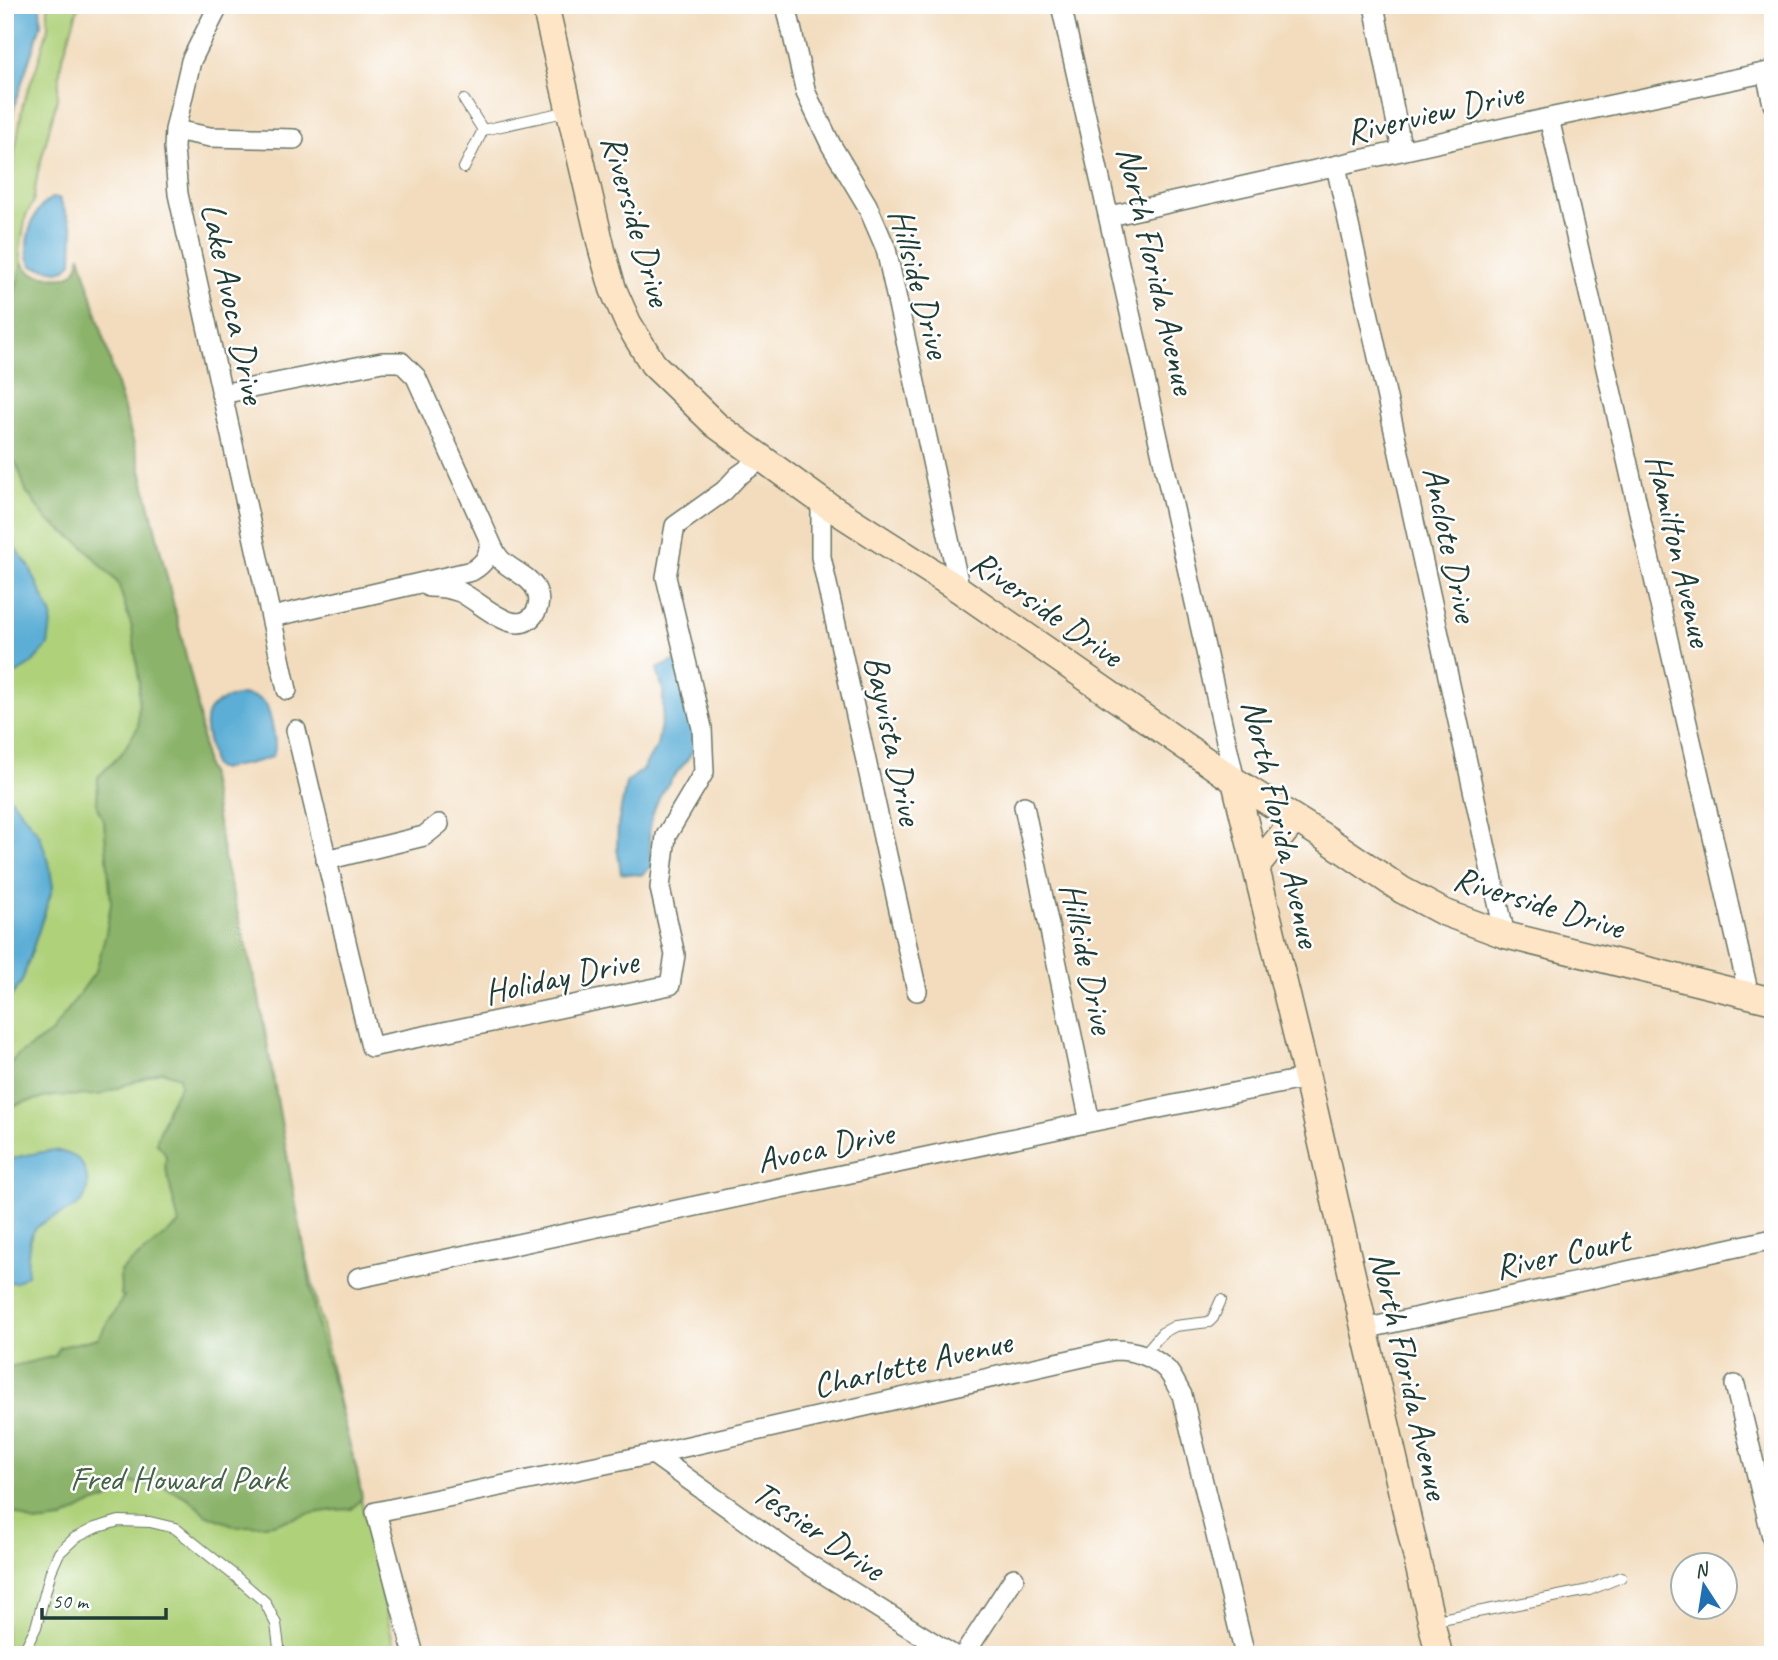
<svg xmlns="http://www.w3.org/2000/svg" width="1778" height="1660" viewBox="0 0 1778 1660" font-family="Caveat,sans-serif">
  <rect width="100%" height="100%" fill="#fff"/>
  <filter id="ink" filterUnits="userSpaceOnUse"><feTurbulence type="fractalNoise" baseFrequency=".0143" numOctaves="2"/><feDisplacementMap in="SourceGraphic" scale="14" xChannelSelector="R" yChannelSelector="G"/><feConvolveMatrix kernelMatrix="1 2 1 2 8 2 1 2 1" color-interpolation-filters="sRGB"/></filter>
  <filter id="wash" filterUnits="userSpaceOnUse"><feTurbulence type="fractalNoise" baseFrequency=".00686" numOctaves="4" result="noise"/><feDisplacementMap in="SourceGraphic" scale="28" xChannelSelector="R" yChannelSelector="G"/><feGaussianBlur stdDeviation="1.57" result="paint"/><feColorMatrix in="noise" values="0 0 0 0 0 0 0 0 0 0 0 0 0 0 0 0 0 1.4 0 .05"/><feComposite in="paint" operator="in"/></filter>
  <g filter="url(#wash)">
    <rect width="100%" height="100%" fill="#f2dcbd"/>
    <path fill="#afd17a" stroke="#678757" stroke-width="2" d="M48,5H79L61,63L57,100L38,172L33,203L26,215L20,250L22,262L16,294L130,471L396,1655H5V1005L22,981L53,887L12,800L5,793V680L31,664L29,566L5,535V210L23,103L37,66L48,28Z"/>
    <path fill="#8bb36a" stroke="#55784f" stroke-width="2" d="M80,255L138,458L197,701L206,766L209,772L226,868L258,992L318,1329L357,1471L362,1498L352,1509L334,1510L308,1514L273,1524L238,1527L205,1514L188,1498L160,1484L132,1483L107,1499L87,1506L61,1520L35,1523L5,1508V1368L55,1356L60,1347L98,1338L124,1296L121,1295L120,1271L179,1224L165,1165C168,1155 164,1150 156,1143L168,1107L180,1086L179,1077L162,1071L99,1095L53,1096L25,1102L5,1109V1069L18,1055L51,1033L96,971L106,933L111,903L104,822L97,807L98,777L122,753L138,727L139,680L132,628L118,583L81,544L46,519L26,491L18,467L5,448V335L22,262C28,273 33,274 44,276C65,280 78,278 80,255Z"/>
    <path fill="#5baed6" stroke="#3d7685" stroke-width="2" d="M11,5H40L41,25L16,100L5,144V39L12,17Z
      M52,198H59L73,229L72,262L66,269L57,271L32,266C20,246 32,209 52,198Z
      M5,535L29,566L52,616L48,645L31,664L5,680Z
      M677,660C682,679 697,727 694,745C692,756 681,768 674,776C650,806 645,829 652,866L641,875L621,873L617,848L618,824L626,783L642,770L657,746L663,713V690L657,669Z
      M242,695C252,695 261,698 267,706C270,716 280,749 272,756C266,762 231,766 222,769H217L213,765C206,726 192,704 242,695Z
      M5,793L12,800L39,834L49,862L53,887L22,981L5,1005Z
      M54,1150C71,1154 81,1156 86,1174C96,1217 50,1208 33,1232C27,1241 28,1264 27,1275L15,1283L5,1281V1162L21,1156Z"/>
  </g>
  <g filter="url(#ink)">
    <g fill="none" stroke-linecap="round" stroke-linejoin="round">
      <g stroke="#697564" stroke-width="12">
        <path id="lane" d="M464,100L483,130L569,111
          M464,168L483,130
          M1144,1354L1162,1333L1175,1326L1209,1322L1213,1318L1221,1300
          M1431,1621L1589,1590L1621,1577
          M22,1655L36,1627L51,1571L59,1553L75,1538L95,1528L119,1521L150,1522L175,1528L235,1576L265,1602L276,1624L280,1655"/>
      </g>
      <g stroke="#697564" stroke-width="22">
        <path id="street" d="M219,5L191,61L175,130L174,148L178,194L287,690
          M786,5L806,93L831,145L867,205L886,249L960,590
          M1061,5L1235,781
          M1374,5L1402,151
          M1766,73L1773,104
          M1549,118L1749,995
          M175,130L210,137L294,139
          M1336,166L1505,935
          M1110,216L1549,118L1773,71
          M221,394L382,362H401L416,377L490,541C489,556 485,563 472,571L272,617
          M821,501V557L917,991
          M429,587C440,587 449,588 460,592C480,601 516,641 535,613C539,607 540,598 537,592C532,577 512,571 501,560C496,555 493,548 490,541
          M296,730L371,1047L670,985L675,955L660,888L666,836L704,772L702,728L666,577L675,526L724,491L738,476L763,458
          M1024,806L1090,1122
          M326,860L424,836L439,824
          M358,1278L1090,1122L1307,1078
          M1364,1329L1773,1239
          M1735,1385L1773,1541
          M653,1454L800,1559L953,1655
          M414,1655L376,1512L653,1454L1114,1350C1134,1350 1152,1355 1167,1370C1173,1377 1177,1387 1182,1395L1245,1655
          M964,1655L1014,1578"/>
      </g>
      <g stroke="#697564" stroke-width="29">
        <path id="secondary" d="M545,5L602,250L613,289L628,323L653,364L716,425L821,501L960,590L1235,781L1321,835L1402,890L1443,912L1505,935L1773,1001
          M1235,781L1307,1078L1439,1655
          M1256,867L1295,819"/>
      </g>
      <use href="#lane" stroke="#fff" stroke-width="10"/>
      <use href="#street" stroke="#fff" stroke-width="19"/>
      <use href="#secondary" stroke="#fee5c5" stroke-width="26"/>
    </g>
  </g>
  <g text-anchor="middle" stroke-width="5" stroke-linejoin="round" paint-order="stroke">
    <g font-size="35" fill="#1f3d34" stroke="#fff">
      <text transform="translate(1434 112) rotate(-13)" y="12">Riverview Drive</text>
      <text transform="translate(637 220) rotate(74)" y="12">Riverside Drive</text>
      <text transform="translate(1157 270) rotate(77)" y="12">North Florida Avenue</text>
      <text transform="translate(920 283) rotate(75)" y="12">Hillside Drive</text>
      <text transform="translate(234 303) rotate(78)" y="12">Lake Avoca Drive</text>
      <text transform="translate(1451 544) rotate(78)" y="12">Anclote Drive</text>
      <text transform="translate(1680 550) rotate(77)" y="12">Hamilton Avenue</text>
      <text transform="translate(1047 608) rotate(35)" y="12">Riverside Drive</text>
      <text transform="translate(894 740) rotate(78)" y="12">Bayvista Drive</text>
      <text transform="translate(1282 823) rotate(77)" y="12">North Florida Avenue</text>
      <text transform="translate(1539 902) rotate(17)" y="12">Riverside Drive</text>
      <text transform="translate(1088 958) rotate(78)" y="12">Hillside Drive</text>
      <text transform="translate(561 976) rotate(-12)" y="12">Holiday Drive</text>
      <text transform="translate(825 1146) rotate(-12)" y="12">Avoca Drive</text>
      <text transform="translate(1562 1253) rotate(-12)" y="12">River Court</text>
      <text transform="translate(912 1363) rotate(-13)" y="12">Charlotte Avenue</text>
      <text transform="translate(1410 1375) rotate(77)" y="12">North Florida Avenue</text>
      <text transform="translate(819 1530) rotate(34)" y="12">Tessier Drive</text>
    </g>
    <g font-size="35" fill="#436246" stroke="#fff">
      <text x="178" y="1490">Fred Howard Park</text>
    </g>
  </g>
  <rect width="1778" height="1660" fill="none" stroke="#fff" stroke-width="28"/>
  <g transform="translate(1704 1586) rotate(348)"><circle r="33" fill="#ffffff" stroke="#a5b1ae" stroke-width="2"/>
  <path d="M0-5L12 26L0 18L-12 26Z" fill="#1f6fb2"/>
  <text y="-10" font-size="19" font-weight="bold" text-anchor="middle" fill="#1f3d34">N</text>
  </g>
  <path d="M42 1608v10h124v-10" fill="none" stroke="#1f3d34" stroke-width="3.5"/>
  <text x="52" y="1608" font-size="21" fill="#1f3d34" stroke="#ffffff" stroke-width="5" paint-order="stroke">50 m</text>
</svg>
